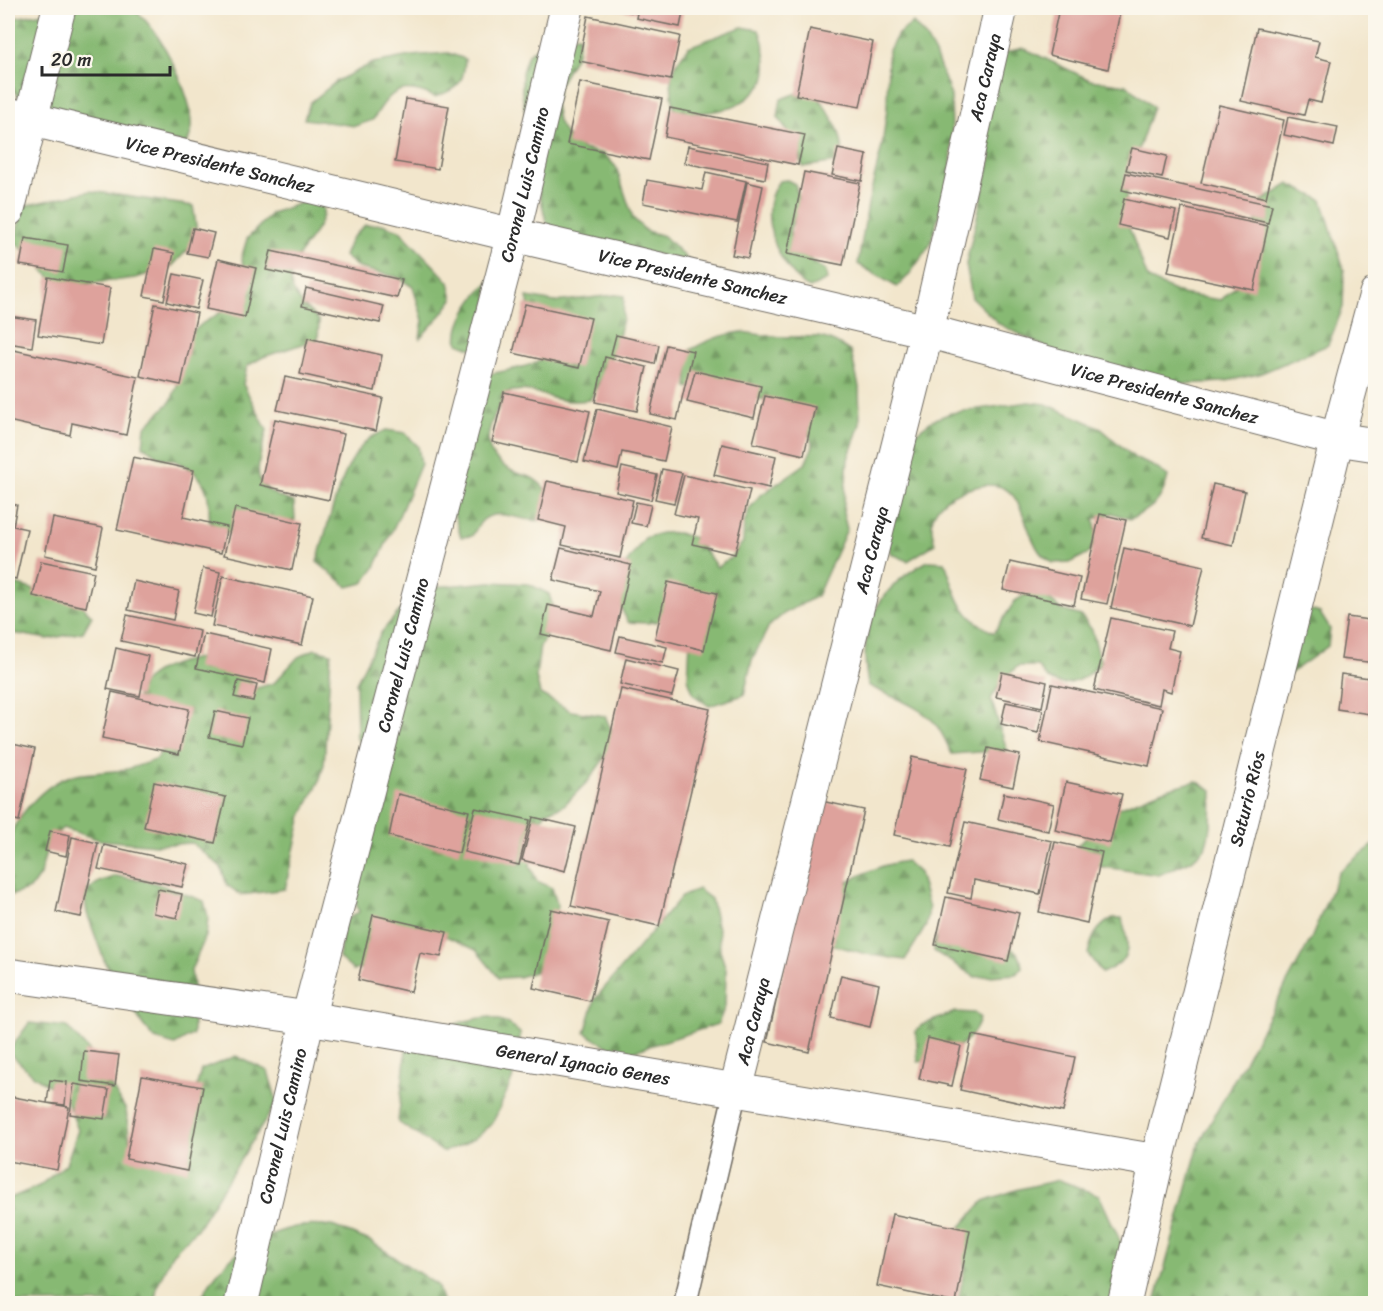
<svg xmlns="http://www.w3.org/2000/svg" width="1383" height="1311" viewBox="0 0 1383 1311" font-family="Sriracha,sans-serif">
  <defs>
    <pattern id="forest-firs" width="22" height="20" patternUnits="userSpaceOnUse" patternTransform="scale(1.5)"><rect width="22" height="20" fill="#87b973"/><path d="M5 1l3.5 6h-7zM16 11l3.5 6h-7z" fill="#6f975f"/></pattern>
  </defs>
  <rect width="100%" height="100%" fill="#fbf7ec"/>
  <filter id="ink" filterUnits="userSpaceOnUse"><feTurbulence type="fractalNoise" baseFrequency=".0167" numOctaves="2"/><feDisplacementMap in="SourceGraphic" scale="12" xChannelSelector="R" yChannelSelector="G"/><feConvolveMatrix kernelMatrix="1 2 1 2 8 2 1 2 1" color-interpolation-filters="sRGB"/></filter>
  <filter id="wash" filterUnits="userSpaceOnUse"><feTurbulence type="fractalNoise" baseFrequency=".008" numOctaves="4" result="noise"/><feDisplacementMap in="SourceGraphic" scale="24" xChannelSelector="R" yChannelSelector="G"/><feGaussianBlur stdDeviation="1.35" result="paint"/><feColorMatrix in="noise" values="0 0 0 0 0 0 0 0 0 0 0 0 0 0 0 0 0 1.4 0 .05"/><feComposite in="paint" operator="in"/></filter>
  <g filter="url(#wash)">
    <rect width="100%" height="100%" fill="#f2e6cc"/>
    <path fill="url(#forest-firs)" stroke="#59724f" stroke-width="1.5" d="M73,8C86,8 118,4 129,8C156,17 194,99 192,126C192,132 189,139 187,144L29,113L8,80V19Z
      M913,23L926,38L935,54L951,96L952,136L951,173L930,245L909,275L897,287L858,264L868,204L882,146L887,109L888,52L898,34Z
      M742,27L759,30C764,42 769,67 764,81C764,83 760,87 759,88C738,112 705,115 675,112L672,96L671,77L678,61L688,47Z
      M579,36L577,53L559,86L555,104L558,121L567,137L583,149L604,154L616,167L633,218L646,231L664,236L689,261L556,235L546,221L538,187L522,94V72L528,54L544,43L563,37Z
      M1023,48L1090,80L1127,85L1153,107L1129,177L1124,214L1148,279L1181,294L1221,300L1246,277L1259,203L1289,184L1322,200L1344,270L1343,307L1328,345L1259,374L1222,382L1143,386L1101,375L999,324L972,298L966,264L991,157L978,89L991,56Z
      M448,53L465,59C464,84 458,89 435,97C401,82 391,89 373,120L355,126L304,119L310,103L337,81L373,63L411,56Z
      M798,93L816,94C833,119 843,129 843,161L803,167L789,133L778,117L781,99Z
      M787,180L795,184C799,196 801,204 796,216C794,221 791,224 790,229C787,244 815,264 826,271L827,280L810,288C800,284 796,277 789,269C771,245 759,208 779,181Z
      M90,191L193,206L198,239L172,266L136,278L60,287L14,241L24,206Z
      M321,196C322,201 324,208 323,214C317,242 275,266 297,297C303,306 312,313 319,321L318,339L263,357L247,366L243,384L267,430C257,469 246,488 294,502L295,520L240,532L221,533L209,520C211,493 204,473 178,462C172,459 165,459 159,457C154,454 148,449 143,446L145,427L171,401L177,386L180,351L189,335L203,323L233,305L245,292L242,256L247,239L272,213Z
      M382,224L399,230L437,269L449,282L453,299L442,314L420,338L423,320L413,287L397,277L359,268L344,256L351,239L365,225Z
      M489,282L483,353L458,343C454,323 475,295 489,282Z
      M615,295L624,296L623,318L617,346L590,400C581,401 571,402 562,400C542,397 528,385 506,393C489,425 473,452 514,472C520,475 527,475 532,478C541,482 546,491 552,498L547,519C525,526 501,505 483,520C479,523 475,531 472,536L461,537L450,501L489,374C510,370 532,367 550,355L529,306L527,297L555,302Z
      M742,332C755,334 767,336 780,337C813,338 822,331 851,352L859,387L860,424L848,459L843,513L847,529L817,596L785,613L769,626L752,660L744,695L709,706L694,695L688,679L690,641L665,620L647,623L628,622L620,606L622,569L645,538L661,533H678L695,538L717,567L732,557L743,542L744,524L750,508L761,495L805,464L813,446L807,427L780,402L687,387L690,350C707,340 722,334 742,332Z
      M1029,402L1046,404L1099,427L1136,459L1153,466L1168,476C1162,502 1153,508 1130,519L1112,513L1094,519L1097,536L1089,553L1071,562L1053,563C1049,560 1042,556 1039,551C1020,523 1024,472 972,488C957,493 950,494 940,505C929,517 931,530 935,544L908,561L892,554L885,538L904,442L933,420L951,413Z
      M386,430L405,433L418,446L421,464L399,516L374,569L363,583L348,587L317,562C328,527 340,463 369,439C374,435 381,433 386,430Z
      M928,561L945,562C956,596 960,616 994,633L1015,601L1031,591L1047,598L1062,610L1081,616L1092,630L1101,664C1087,676 1069,691 1050,680C1045,677 1041,670 1037,666H1018L1001,682L991,699L1007,750L952,754C947,744 941,729 933,721C915,703 889,697 868,685C857,627 877,588 928,561Z
      M8,582L79,603L92,616L83,632L48,639L12,633L8,634Z
      M491,582L529,584L549,594L554,611L550,629L540,646L536,677L540,694L571,711L605,716L612,732L610,750L589,780L563,806L546,812L535,827L531,846L530,866L537,881L552,888L557,904L558,941L537,971L519,977L499,978L476,950L437,932L389,957L354,971L339,958L344,921L359,912L353,895L378,786L357,738L356,683L381,633L415,593L434,587Z
      M1302,608L1320,613L1330,629L1328,646L1288,675Z
      M315,649L331,653L324,764L319,782L302,815L285,889L241,895L227,885L221,867L192,843L156,845L100,840L63,828L49,840L40,875L30,889L12,895C8,879 5,861 8,845C13,818 45,783 71,776C88,772 105,773 122,770C134,768 146,763 157,759L166,743L143,714L137,697C140,692 142,684 146,680C157,667 199,654 215,659C232,663 244,677 257,688L274,683L298,657Z
      M1196,781L1212,790L1211,827L1205,848L1192,860L1159,875L1084,864L1075,848L1114,810L1163,790Z
      M1375,844V1303H1155L1199,1144L1311,939L1339,871Z
      M906,861L919,873L929,908L926,926L905,960L866,954L830,944L818,900C846,883 872,865 906,861Z
      M116,876L152,882L204,901L208,917L206,936L191,970L193,987V1034L175,1045L155,1039L143,1025L105,963L87,913L84,893L99,882Z
      M698,889L711,899L719,933L720,951L726,969L725,1006L718,1024L622,1055L585,1033L595,999L681,897Z
      M1113,918H1122C1129,948 1134,959 1102,973L1088,954C1092,936 1097,927 1113,918Z
      M938,934C959,937 997,937 1014,950C1020,954 1021,960 1022,967L1016,974L975,977L934,951V942Z
      M955,1012L974,1013L980,1018C974,1044 942,1058 918,1062L916,1031L922,1025Z
      M490,1017L508,1023L520,1033C521,1059 514,1077 503,1100C500,1107 496,1118 491,1124C478,1139 461,1146 443,1152L398,1122L406,1050C433,1033 458,1019 490,1017Z
      M29,1023L67,1027L90,1052L126,1110L130,1144L182,1140L201,1070L236,1056L268,1071L277,1102L197,1229L172,1254L157,1286L155,1303H8V1199L39,1186L66,1164L78,1130L65,1096L34,1076L8,1052Z
      M1059,1180L1099,1195L1129,1260V1303L958,1304L965,1266L958,1230L984,1201L1019,1189Z
      M332,1226L370,1241L437,1285L443,1303L198,1304C219,1261 247,1239 295,1227C306,1224 320,1226 332,1226Z"/>
    <g id="blocks">
      <path fill="#dea29c" d="M1059,8H1121L1108,69L1049,55Z
        M615,9V8H684L680,27L636,18L637,13Z
        M588,16L680,36L671,80L579,61Z
        M1257,28L1319,41L1315,57L1331,61L1321,103L1308,100L1304,115L1241,101Z
        M810,29L873,42L860,107L796,95Z
        M580,82L662,99L649,160L567,144Z
        M406,99L449,106L438,169L395,162Z
        M1219,105L1284,120L1266,198L1201,183Z
        M670,108L805,135L798,165L665,137Z
        M1288,117L1338,127L1334,146L1284,135Z
        M688,146L768,162L765,179L684,163Z
        M1132,148L1167,156L1162,178L1126,170Z
        M838,149L867,155L862,181L832,175Z
        M706,172L746,181L737,222L643,203L647,180L702,190Z
        M804,172L860,183L843,265L787,254Z
        M1126,173L1272,205L1268,223L1122,190Z
        M747,182L763,186L748,258L732,255Z
        M1124,199L1176,211L1170,237L1118,225Z
        M1182,208L1268,226L1254,290L1168,272Z
        M193,228L214,233L208,257L187,253Z
        M25,238L68,245L63,272L20,265Z
        M154,249L174,253L164,300L144,296Z
        M271,251L402,280L397,298L266,270Z
        M218,259L256,268L245,317L206,309Z
        M174,274L203,280L196,309L167,302Z
        M48,277L110,288L101,345L38,335Z
        M306,288L384,306L380,323L302,306Z
        M155,304L197,313L181,385L140,376Z
        M525,304L591,318L579,368L513,353Z
        M8,316L36,320L32,347L8,343Z
        M616,335L659,345L655,364L611,354Z
        M308,338L382,355L375,391L300,374Z
        M666,345L693,351L677,420L650,414Z
        M9,349L138,377L126,435L72,423L70,435L8,421Z
        M605,357L647,367L637,411L595,402Z
        M695,371L761,386L754,418L687,402Z
        M285,377L383,398L376,431L277,410Z
        M504,392L590,411L578,462L492,442Z
        M765,396L815,407L804,455L753,443Z
        M597,409L672,427L664,461L622,452L618,470L584,462Z
        M275,419L344,434L329,500L260,485Z
        M722,444L776,456L769,488L714,475Z
        M133,457L194,470L183,517L227,527L221,553L117,530Z
        M622,467L657,475L651,500L616,492Z
        M662,469L682,473L674,503L655,499Z
        M684,475L750,490L735,554L692,544L698,519L674,514Z
        M547,481L633,500L620,558L562,545L566,527L538,520Z
        M1213,484L1245,491L1233,545L1201,538Z
        M636,502L651,505L646,526L631,523Z
        M8,503L17,505L13,526L27,529L16,579L8,577Z
        M235,508L302,523L292,570L224,555Z
        M1100,514L1126,520L1107,604L1081,599Z
        M53,518L103,528L95,566L45,555Z
        M561,548L631,565L611,650L541,634L548,605L594,616L600,591L553,580Z
        M1124,548L1204,566L1190,626L1111,608Z
        M41,561L94,572L86,607L33,596Z
        M1010,562L1080,578L1074,605L1003,590Z
        M203,568L220,572L211,617L193,613Z
        M223,576L313,596L302,645L212,626Z
        M134,581L179,591L173,620L128,610Z
        M668,582L717,593L704,650L655,638Z
        M127,615L200,631L195,657L121,641Z
        M1347,617L1376,621V663L1341,659Z
        M1111,618L1172,631L1168,648L1180,651L1171,692L1162,689L1159,705L1094,690Z
        M204,634L272,649L265,683L196,668Z
        M620,636L667,647L663,663L616,652Z
        M116,648L148,656L140,696L107,689Z
        M626,658L679,671L672,696L620,684Z
        M1002,672L1047,682L1042,707L996,697Z
        M1341,674L1376,679V715L1337,709Z
        M238,681L257,685L253,701L234,697Z
        M1052,684L1162,708L1149,766L1040,742Z
        M621,689L710,709L659,926L571,906Z
        M112,692L189,709L179,754L102,738Z
        M1006,702L1043,710L1038,733L1001,724Z
        M215,711L248,718L242,744L209,737Z
        M8,743L35,749L19,821L8,818Z
        M988,748L1020,755L1013,787L980,780Z
        M912,757L967,769L950,847L894,835Z
        M154,782L226,797L215,843L144,827Z
        M1066,782L1122,794L1110,843L1055,830Z
        M1004,793L1054,804L1048,831L998,819Z
        M398,794L469,811L459,853L389,836Z
        M821,801L864,810L809,1052L767,1042Z
        M475,808L530,820L519,865L464,852Z
        M533,817L576,827L565,871L522,860Z
        M965,822L1052,841L1040,894L974,880L971,898L948,893Z
        M50,831L70,835L66,856L45,851Z
        M72,837L98,843L81,917L56,912Z
        M1055,842L1102,852L1087,923L1039,912Z
        M104,845L188,864L182,887L98,869Z
        M158,889L182,894L177,918L153,913Z
        M946,897L1019,913L1008,961L935,945Z
        M551,909L609,922L590,1001L533,988Z
        M373,915L447,932L441,957L420,953L411,992L358,980Z
        M841,975L879,984L870,1027L831,1018Z
        M972,1035L1075,1057L1063,1112L960,1090Z
        M928,1038L961,1046L952,1086L919,1079Z
        M84,1051L119,1055L115,1086L81,1081Z
        M142,1076L203,1087L187,1171L126,1159Z
        M50,1080L67,1082L65,1105L47,1103Z
        M74,1084L109,1090L104,1119L70,1114Z
        M8,1096L69,1107L57,1170L8,1161Z
        M892,1214L970,1230L956,1303L877,1286Z"/>
    </g>
  </g>
  <g filter="url(#ink)">
    <use href="#blocks" fill-opacity="0" stroke="#716c63" stroke-width="1.5"/>
    <g fill="none" stroke-linecap="round" stroke-linejoin="round">
      <g stroke="#716c63" stroke-width="25">
        <path id="service" d="M685,1304L736,1089"/>
      </g>
      <g stroke="#716c63" stroke-width="35">
        <g id="minor">
          <path id="s1" d="M8,114L513,235L927,331L1337,439L1376,445"/>
          <path d="M8,210L59,8"/>
          <path id="s2" d="M8,975L308,1018L1157,1161"/>
          <path id="s3" d="M736,1089L927,331L1001,8"/>
          <path id="s4" d="M241,1304L308,1018L513,235L567,8"/>
          <path id="s5" d="M1124,1304L1157,1161L1337,439L1376,294"/>
        </g>
      </g>
      <use href="#service" stroke="#fff" stroke-width="22"/>
      <use href="#minor" stroke="#fff" stroke-width="33"/>
    </g>
  </g>
  <g text-anchor="middle" stroke-width="6" stroke-linejoin="round" paint-order="stroke">
    <g font-size="18" fill="#2b2b2b" stroke="#fbf7ec">
      <text dy="6" stroke="none"><textPath href="#s3" startOffset="1042">Aca Caraya</textPath></text>
      <text dy="6" stroke="none"><textPath href="#s1" startOffset="218">Vice Presidente Sanchez</textPath></text>
      <text dy="6" stroke="none"><textPath href="#s4" startOffset="1155">Coronel Luis Camino</textPath></text>
      <text dy="6" stroke="none"><textPath href="#s1" startOffset="704">Vice Presidente Sanchez</textPath></text>
      <text dy="6" stroke="none"><textPath href="#s1" startOffset="1190">Vice Presidente Sanchez</textPath></text>
      <text dy="6" stroke="none"><textPath href="#s3" startOffset="556">Aca Caraya</textPath></text>
      <text dy="6" stroke="none"><textPath href="#s4" startOffset="669">Coronel Luis Camino</textPath></text>
      <text dy="6" stroke="none"><textPath href="#s5" startOffset="520">Saturio Ríos</textPath></text>
      <text dy="6" stroke="none"><textPath href="#s3" startOffset="70">Aca Caraya</textPath></text>
      <text dy="6" stroke="none"><textPath href="#s2" startOffset="582">General Ignacio Genes</textPath></text>
      <text dy="6" stroke="none"><textPath href="#s4" startOffset="183">Coronel Luis Camino</textPath></text>
    </g>
  </g>
  <rect width="1383" height="1311" fill="none" stroke="#fbf7ec" stroke-width="30"/>
  <path d="M42 66v9h128v-9" fill="none" stroke="#2b2b2b" stroke-width="3"/>
  <text x="51" y="66" font-size="18" fill="#2b2b2b" stroke="#fbf7ec" stroke-width="4.5" paint-order="stroke">20 m</text>
</svg>
